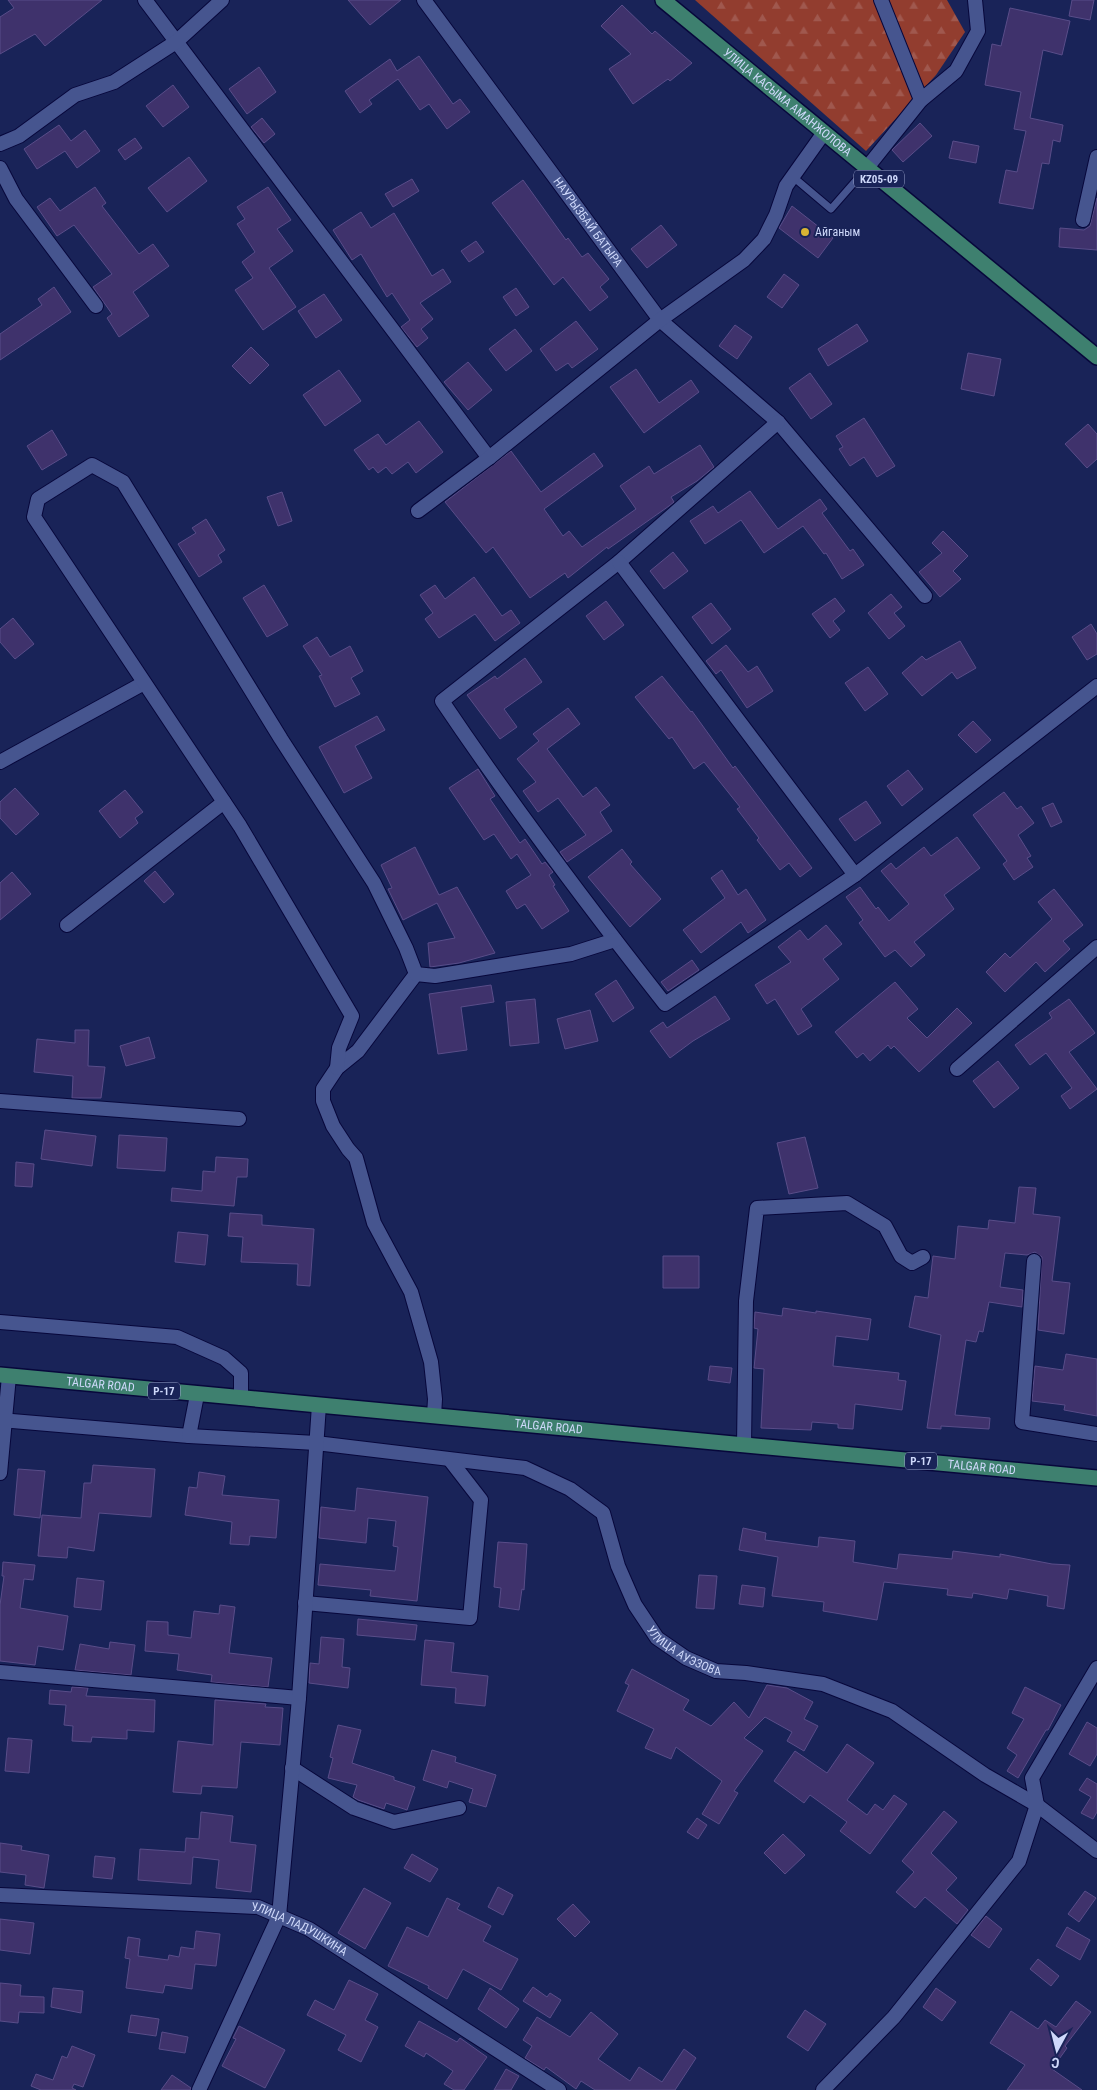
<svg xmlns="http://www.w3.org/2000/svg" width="1097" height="2090" viewBox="0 0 1097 2090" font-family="'Roboto Condensed',sans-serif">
  <defs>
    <pattern id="forest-firs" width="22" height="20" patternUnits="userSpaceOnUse" patternTransform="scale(1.25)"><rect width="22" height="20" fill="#923d2f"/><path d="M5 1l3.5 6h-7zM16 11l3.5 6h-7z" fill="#a0584e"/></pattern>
  </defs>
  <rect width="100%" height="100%" fill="#192358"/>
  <path fill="url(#forest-firs)" d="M695,0H947L965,32L936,75L866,151Z"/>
  <path fill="#3f326c" stroke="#594d89" d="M8,0H102L45,46L35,34L0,54V17L14,8Z
    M348,0H401L370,25Z
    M1072,0H1094L1090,20L1069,16Z
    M622,5L652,34L655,31L692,63L670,81L668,79L633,104L609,69L631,54L601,26Z
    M1010,8L1070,21L1062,55L1043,50L1030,118L1063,125L1060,142L1053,140L1049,164L1042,163L1033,209L999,203L1006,170L1017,172L1026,131L1014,129L1021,92L985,85L992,44L1001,46Z
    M419,56L453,104L460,99L470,112L447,129L429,104L420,110L398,79L369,100L372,104L360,113L345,91L390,59L397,71Z
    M259,67L276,92L247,114L229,89Z
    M173,85L189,107L163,127L146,106Z
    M262,118L275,134L264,143L251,127Z
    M920,123L932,136L903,162L892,150Z
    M59,125L71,141L85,130L100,151L77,168L65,151L37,169L24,149Z
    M135,138L142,148L125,160L118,150Z
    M953,141L979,146L976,163L949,158Z
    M189,157L207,181L167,212L148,188Z
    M412,179L419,191L393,207L385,194Z
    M523,180L566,240L568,238L582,257L588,253L609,279L600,287L608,297L590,311L563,277L554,285L492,203Z
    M95,187L106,203L102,206L139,254L153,244L169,266L133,292L149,316L119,337L107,318L112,314L93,287L112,274L74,225L57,236L37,207L50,198L60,211Z
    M268,187L291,220L277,229L293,251L269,268L296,307L263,330L235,290L253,278L242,262L255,252L237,224L245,219L237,207Z
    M1097,198V250L1059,247L1060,228L1084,230L1090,226Z
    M792,206L833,238L818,258L779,228Z
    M361,212L371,228L394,213L432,276L443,269L451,282L420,303L433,319L421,329L428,338L417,347L401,327L410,320L392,293L387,297L361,254L352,260L333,230Z
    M661,225L677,245L647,268L631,249Z
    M476,241L484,252L469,262L461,251Z
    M784,274L799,285L782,308L767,297Z
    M54,287L71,312L0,360V334L42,305L38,299Z
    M516,288L529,307L516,316L503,297Z
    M324,294L342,320L316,338L298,311Z
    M576,321L598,349L572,368L568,363L556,371L540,349Z
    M857,324L868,341L828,366L818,349Z
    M735,325L752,337L737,359L719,346Z
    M515,329L532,351L506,371L489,349Z
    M251,347L269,365L250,384L232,366Z
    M968,353L1001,359L994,396L961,389Z
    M468,362L492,390L468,410L444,382Z
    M636,369L659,403L691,380L699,392L644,433L610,387Z
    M339,370L361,401L325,426L303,395Z
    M810,373L832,404L811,419L789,388Z
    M864,418L895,466L877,477L864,457L850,466L839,449L843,447L836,436Z
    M419,421L443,452L416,473L408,462L392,474L386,467L378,473L373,467L369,470L354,450L378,434L386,445Z
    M1088,424L1097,434V459L1087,468L1065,444Z
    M52,430L67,455L42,470L27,446Z
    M700,445L714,467L697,481L671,497L674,502L669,506L608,549L607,547L568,578L565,573L530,598L493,547L486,553L445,502L511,451L541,492L594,453L603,466L544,509L563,536L569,531L582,547L636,509L620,486L649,466L654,474Z
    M750,491L778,529L820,499L827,509L822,513L850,551L853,549L864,565L842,579L826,553L824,554L803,526L764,553L741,520L705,544L690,521L713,506L718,513Z
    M282,492L292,521L278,526L267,497Z
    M206,519L225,550L218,555L222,562L199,577L178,544L196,533L192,528Z
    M943,531L968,556L953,571L961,579L940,597L919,572L942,553L932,543Z
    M673,552L688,571L664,589L650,571Z
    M474,577L502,616L511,610L520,623L495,641L475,614L439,638L425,619L433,613L420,595L435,585L445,599Z
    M264,585L288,625L267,637L243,598Z
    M891,594L902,607L894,613L905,626L889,639L868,613Z
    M835,598L845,611L833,621L840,630L830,638L812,614Z
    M606,601L624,625L604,640L586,616Z
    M711,603L731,629L712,644L692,617Z
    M13,618L34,644L15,659L0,642V629Z
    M1091,624L1097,634V654L1087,660L1072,637Z
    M317,637L330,657L350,646L363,671L351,678L360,694L335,707L319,676L322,675L303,646Z
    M960,641L976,668L957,679L952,672L922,696L902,673L922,656L926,660Z
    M726,645L748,672L757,666L773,691L747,708L721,670L716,674L706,661Z
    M525,658L542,682L504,709L517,727L500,739L467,695L495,676L497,679Z
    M868,667L888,694L865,711L845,683Z
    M662,676L691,712L692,711L733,768L735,766L812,868L800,877L789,863L780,870L757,840L759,838L737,809L740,807L704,762L694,769L672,737L669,739L635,697Z
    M568,708L580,724L547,749L583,797L596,787L610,805L600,812L612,831L567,862L560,852L586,835L558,798L538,812L523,791L536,782L517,759L539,741L533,734Z
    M377,716L385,730L355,746L372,778L344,793L319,747Z
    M973,721L991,740L976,753L958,735Z
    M478,769L495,796L490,799L520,843L525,839L542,864L545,862L553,872L549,875L555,885L553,886L569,911L542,929L525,904L517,909L506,891L531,875L517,854L511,859L494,834L484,840L449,788Z
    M908,770L923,789L902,806L887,786Z
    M15,788L39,814L16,835L0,818V802Z
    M125,790L143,812L135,818L138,823L120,838L99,811Z
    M1004,792L1017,809L1021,806L1034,823L1018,835L1031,856L1027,858L1033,867L1014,880L1003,864L1007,861L973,815Z
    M866,801L881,823L855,841L839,819Z
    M1053,803L1062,822L1051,827L1042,808Z
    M957,837L980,868L944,895L954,909L914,942L925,955L911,967L895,950L885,957L859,923L863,920L846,897L860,887L876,909L878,907L889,921L909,904L881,871L891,863L896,869L924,847L931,856Z
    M415,847L439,895L457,887L495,953L459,963L430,967L428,943L455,938L437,903L403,920L388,889L392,888L381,865Z
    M622,849L632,862L630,864L661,899L630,927L588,877Z
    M722,870L738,895L746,889L766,920L748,933L741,922L701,953L683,930L725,898L711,878Z
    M155,871L174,894L164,903L144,881Z
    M12,872L31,894L0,920V883Z
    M1054,889L1083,925L1063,941L1070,949L1045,972L1036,962L1005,992L986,972L1005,953L1010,958L1052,919L1038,902Z
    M826,925L842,944L823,959L839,979L801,1009L812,1026L798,1035L775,999L767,1004L755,985L791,962L778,947L800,930L808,940Z
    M692,960L699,970L668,991L661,982Z
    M616,980L634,1008L613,1022L595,994Z
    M895,982L918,1009L907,1018L927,1038L957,1008L972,1023L919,1072L894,1046L891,1049L888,1045L870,1061L863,1053L857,1058L835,1032Z
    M491,985L494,1002L461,1007L467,1050L438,1054L429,994Z
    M715,996L730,1019L693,1041L670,1058L650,1031L663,1022L667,1028Z
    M535,999L539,1043L510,1046L506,1002Z
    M1069,999L1095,1033L1069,1052L1097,1089L1070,1109L1061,1096L1072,1088L1046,1053L1030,1065L1015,1045L1052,1018L1049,1013Z
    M590,1010L598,1041L565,1049L557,1019Z
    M75,1030H89L88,1066L105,1067L101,1098H72L73,1076L34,1072L37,1039L75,1043Z
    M149,1037L155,1058L126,1066L120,1046Z
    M998,1061L1019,1088L994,1108L973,1081Z
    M45,1130L96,1136L92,1166L41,1159Z
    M119,1135L167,1138L165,1171L117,1168Z
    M805,1137L818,1188L789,1194L777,1143Z
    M216,1157L248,1159L247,1177H237L234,1206L171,1201L172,1188L202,1191L203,1171L215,1172Z
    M16,1162L34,1164L32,1187L15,1186Z
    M1019,1187L1036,1188L1033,1214L1060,1217L1052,1281L1070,1283L1064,1334L1038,1330L1042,1257L1035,1252L1027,1255L1005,1253L1000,1287L1023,1290L1022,1307L989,1302L983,1332L979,1331L976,1342L966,1340L955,1415L990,1418L989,1429L941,1426V1429L927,1428L941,1335L909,1327L915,1296L928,1298L933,1256L955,1259L958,1226L988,1229L989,1220L1015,1223Z
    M230,1213L262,1215V1225L314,1229L310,1286L297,1285L298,1264L241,1262L243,1237L228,1236Z
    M178,1232L208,1235L205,1265L175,1262Z
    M663,1256H699V1288H663Z
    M783,1308L816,1313V1311L871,1319L868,1340L836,1336L833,1366L899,1373L898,1380L906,1381L902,1410L855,1404L853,1429L838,1428V1424L812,1422L811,1430L761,1428L764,1369L754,1368L758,1329L754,1328L755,1312L782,1316Z
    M1066,1354L1097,1359V1416L1064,1410L1065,1405L1032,1401L1035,1366L1063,1370Z
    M710,1366L732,1368L730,1383L708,1380Z
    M93,1465L155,1469L151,1517L99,1513L94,1551L68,1547L67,1558L38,1556L42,1515L81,1518L84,1483H91Z
    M18,1469L45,1471L40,1518L14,1515Z
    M199,1472L225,1476L222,1495L279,1500L276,1538L250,1536L249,1545L230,1544L232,1522L185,1515L189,1487L197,1488Z
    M357,1488L428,1497L417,1601L370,1596L371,1590L318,1585L320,1564L395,1571L398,1547L393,1546L396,1521L368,1518L366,1543L319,1538L321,1507L355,1511Z
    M743,1528L766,1533L765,1540L818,1547L819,1537L855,1541L853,1562L897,1569L899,1554L952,1559L953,1551L1000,1557V1554L1052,1564L1070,1565L1064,1609L1047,1606L1048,1596L1009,1589L1007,1599L973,1593L972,1598L947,1595L948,1589L884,1582L877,1620L823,1611L824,1602L772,1596L778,1557L739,1550Z
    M498,1542L527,1544L524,1590L522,1589L519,1610L499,1607L501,1588L494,1587Z
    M3,1562L35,1565L33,1580L24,1579L20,1608L68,1616L63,1650L38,1646L35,1665L0,1661V1605L4,1576H2Z
    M699,1575L717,1576L714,1609L696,1608Z
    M77,1578L104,1581L101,1610L74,1607Z
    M742,1585L765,1588L763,1607L739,1604Z
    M220,1605L235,1607L229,1653L272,1658L268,1687L211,1682L212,1675L177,1670L179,1654L145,1651L147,1621L168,1622V1635L191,1638L194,1611L219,1614Z
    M358,1619L417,1625L415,1640L357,1635Z
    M321,1637L344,1639L342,1667L350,1668L348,1688L309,1683L310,1663L319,1664Z
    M425,1640L454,1643L451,1672L488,1676L485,1706L455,1703L456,1688L421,1685Z
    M110,1642L135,1645L131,1675L75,1670L80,1644L109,1649Z
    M632,1669L689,1700L683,1710L711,1726L734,1702L749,1718L767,1685L787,1688L813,1702L804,1719L818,1726L804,1751L787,1741L792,1732L765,1717L744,1738L763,1751L734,1791L738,1793L719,1824L702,1814L722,1781L676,1747L671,1759L645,1748L654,1729L617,1711L629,1685L625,1683Z
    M72,1687L88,1688L86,1696L155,1700L154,1732L127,1730V1739L92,1737L91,1742L72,1741L73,1726L64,1725L66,1705L49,1704L50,1690L71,1692Z
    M1025,1687L1061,1705L1048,1730H1046L1018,1778L1007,1771L1017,1755L1007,1748L1024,1719L1012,1713Z
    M215,1700L266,1704L265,1707L283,1708L280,1745L241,1742L237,1788L202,1786L201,1794L173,1792L178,1741L213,1745Z
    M1087,1722L1097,1728V1754L1090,1766L1069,1754Z
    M338,1725L361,1730L352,1763L394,1777V1780L415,1787L407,1810L386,1803L384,1809L358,1800L353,1797L357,1785L328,1778L333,1758L330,1757Z
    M8,1738L32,1740L29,1773L5,1771Z
    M847,1744L874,1763L847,1800L867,1815L875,1804L883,1810L894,1795L907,1804L870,1854L840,1831L847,1822L810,1795L804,1803L774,1781L795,1751L827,1773Z
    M432,1750L456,1757L455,1762L496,1775L486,1807L469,1802L473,1789L449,1781L447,1788L423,1780Z
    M1087,1778L1097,1784V1812L1093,1819L1081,1813L1091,1797L1079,1790Z
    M944,1811L957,1822L931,1853L957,1878L946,1890L968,1910L957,1924L925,1897L915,1908L896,1892L914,1872L902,1861Z
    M201,1812L233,1816L230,1842L256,1845L251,1892L216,1888L219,1860L193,1857L191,1884L138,1880L140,1849L185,1852L186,1838L199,1839Z
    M697,1818L707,1825L698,1839L687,1832Z
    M783,1834L805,1855L785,1874L764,1853Z
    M0,1843L22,1846L21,1850L49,1855L44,1888L25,1885L26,1875L0,1872Z
    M412,1854L438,1869L430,1882L404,1868Z
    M95,1856L115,1858L112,1879L93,1877Z
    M498,1887L513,1895L503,1915L488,1907Z
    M364,1888L391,1903L365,1949L338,1933Z
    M1085,1891L1096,1898L1079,1922L1068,1914Z
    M447,1898L460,1904L457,1909L491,1926L483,1941L518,1959L501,1990L463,1969L447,1999L428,1988L429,1986L388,1966L407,1927L428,1937Z
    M573,1904L590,1922L575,1937L557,1919Z
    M986,1916L1002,1929L989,1948L971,1935Z
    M0,1919L34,1923L30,1954L0,1950Z
    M1067,1927L1090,1940L1080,1960L1056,1946Z
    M196,1931L220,1934L216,1966L195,1964L192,1989L165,1985L163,1993L126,1988L130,1959L125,1958L128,1937L140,1939L138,1956L168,1960L169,1955L179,1957L181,1947L194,1949Z
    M1038,1959L1059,1976L1051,1986L1030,1969Z
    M349,1980L378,1994L365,2020L378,2027L361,2062L338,2050L346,2035L307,2015L315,2000L334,2010Z
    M0,1983L21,1985L20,1996L44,1997V2013L19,2012L18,2023L0,2021Z
    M533,1987L547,1997L550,1993L561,2000L550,2018L523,2001Z
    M53,1988L83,1991L81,2013L51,2007Z
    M490,1988L519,2009L506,2028L478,2009Z
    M936,1988L956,2002L942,2021L923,2007Z
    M1076,2001L1091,2012L1065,2046L1067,2048L1052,2069L1082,2090H1007L1025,2065L990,2043L1011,2011L1038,2029L1045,2020L1056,2027Z
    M805,2010L826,2024L808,2051L787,2037Z
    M591,2012L618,2034L598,2059L630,2081L639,2067L662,2082L684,2049L696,2058L675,2090H595L581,2081L576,2089L546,2067L544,2070L525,2058L532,2046L523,2040L537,2017L570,2037Z
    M131,2015L159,2019L156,2036L128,2032Z
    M419,2021L457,2042L460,2038L487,2057L464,2090H454L444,2084L453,2071L426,2053L424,2057L405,2046Z
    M239,2026L285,2050L265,2088L222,2066L236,2039L233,2038Z
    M162,2032L188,2037L185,2053L159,2049Z
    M72,2046L95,2055L83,2087L74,2084L72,2088L76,2090H41L31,2086L36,2074L53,2080L62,2056L67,2058Z
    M506,2069L519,2076L511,2090H494Z
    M172,2075L191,2088L190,2090H161Z"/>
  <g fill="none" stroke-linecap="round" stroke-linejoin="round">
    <g stroke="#07073b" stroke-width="9">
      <path id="lane" d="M792,176L831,209L866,169"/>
    </g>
    <g stroke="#07073b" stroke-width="16">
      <g id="street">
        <path d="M145,0L489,458"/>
        <path id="s1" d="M424,0L660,320L778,422L925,596"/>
        <path d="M881,0L921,100"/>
        <path d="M0,144L19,136L75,95L114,82L176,42L222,0"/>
        <path d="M0,168L16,199L96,306"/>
        <path d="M866,169L921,100L956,71L978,31L975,0"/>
        <path d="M1083,220L1097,157"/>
        <path d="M778,422L619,562L442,701C512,805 588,906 665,1004L855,875L1097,686"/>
        <path d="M418,511L489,458L660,320L744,260L764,239L776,215L786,186L823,134"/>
        <path d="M619,562L855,875"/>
        <path d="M0,762L144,683"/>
        <path d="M67,925L224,802"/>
        <path d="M416,974L358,1051L337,1068L323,1089V1101L333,1126L348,1149L356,1158L374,1223L411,1292L431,1362L435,1399L434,1416"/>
        <path d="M337,1068L339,1048L352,1016L240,826L34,517L38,499L92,465L123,482L281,739L374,883L406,948L416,974L435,976L571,954L615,940"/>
        <path d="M957,1069L1097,947"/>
        <path d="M0,1101L239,1119"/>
        <path d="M1034,1261L1022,1422L1097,1434"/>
        <path d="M0,1322L177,1337L224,1358L241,1373V1398"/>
        <path id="s2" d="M0,1420L189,1436L316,1443L525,1468L570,1489L603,1513L618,1566L635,1605L657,1638L686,1658L716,1671L746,1673L823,1684L892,1711L985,1775L1037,1805L1097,1851"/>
        <path d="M189,1436L197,1395"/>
        <path d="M744,1445L746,1301L757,1208L847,1203L885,1226L901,1256L912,1263L923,1257"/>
        <path d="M0,1473L9,1376"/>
        <path d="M305,1603L470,1618L481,1500L450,1460"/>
        <path d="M0,1672L299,1698"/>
        <path d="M292,1768L354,1808L394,1822L459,1808"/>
        <path id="s3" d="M0,1895L258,1907L309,1929L559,2090"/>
        <path d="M199,2090L279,1916L299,1698L319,1405"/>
        <path d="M823,2090L894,2017L1019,1861L1037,1805L1032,1778L1097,1668"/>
      </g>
    </g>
    <g stroke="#07073b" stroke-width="18">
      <g id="primary">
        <path id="s4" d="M663,0L1097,357"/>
        <path id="s5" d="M0,1375L1097,1478"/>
      </g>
    </g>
    <use href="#lane" stroke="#46558f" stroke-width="7"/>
    <use href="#street" stroke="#46558f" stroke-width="14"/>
    <use href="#primary" stroke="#3e806f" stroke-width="15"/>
  </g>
  <circle fill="#d9b334" stroke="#192358" stroke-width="2" cx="805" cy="232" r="5"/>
  <g text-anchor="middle" stroke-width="4" stroke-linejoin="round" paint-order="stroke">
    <g fill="#192358" stroke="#98a2c9" stroke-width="1">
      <rect x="854" y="170.5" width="50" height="17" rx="4"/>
      <rect x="148" y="1382.5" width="32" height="17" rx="4"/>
      <rect x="905" y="1452.5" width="32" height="17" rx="4"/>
    </g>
    <g font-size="11" font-weight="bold" fill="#ced8fa">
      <text x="879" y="183">KZ05-09</text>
      <text x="164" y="1395">P-17</text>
      <text x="921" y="1465">P-17</text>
    </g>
    <g font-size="12" fill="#ced8fa" stroke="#192358">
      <text dy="4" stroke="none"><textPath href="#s4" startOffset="161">УЛИЦА КАСЫМА АМАНЖОЛОВА</textPath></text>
      <text dy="4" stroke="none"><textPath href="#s1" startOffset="276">НАУРЫЗБАЙ БАТЫРА</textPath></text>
      <text dy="4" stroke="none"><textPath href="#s5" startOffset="101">TALGAR ROAD</textPath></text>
      <text dy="4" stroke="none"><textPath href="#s5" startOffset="551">TALGAR ROAD</textPath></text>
      <text dy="4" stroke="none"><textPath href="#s5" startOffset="986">TALGAR ROAD</textPath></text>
      <text dy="4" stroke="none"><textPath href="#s2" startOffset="785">УЛИЦА АУЭЗОВА</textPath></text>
      <text dy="4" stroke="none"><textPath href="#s3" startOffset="305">УЛИЦА ЛАДУШКИНА</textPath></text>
    </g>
    <g font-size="12" fill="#ced8fa" stroke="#192358" text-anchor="start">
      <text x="815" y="236">Айганым</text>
    </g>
  </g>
  <g transform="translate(1057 2050) rotate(187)" stroke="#192358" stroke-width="4" paint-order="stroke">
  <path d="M0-4L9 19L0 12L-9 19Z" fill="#ced8fa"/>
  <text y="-8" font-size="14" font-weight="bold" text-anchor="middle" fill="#ced8fa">С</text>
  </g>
</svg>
